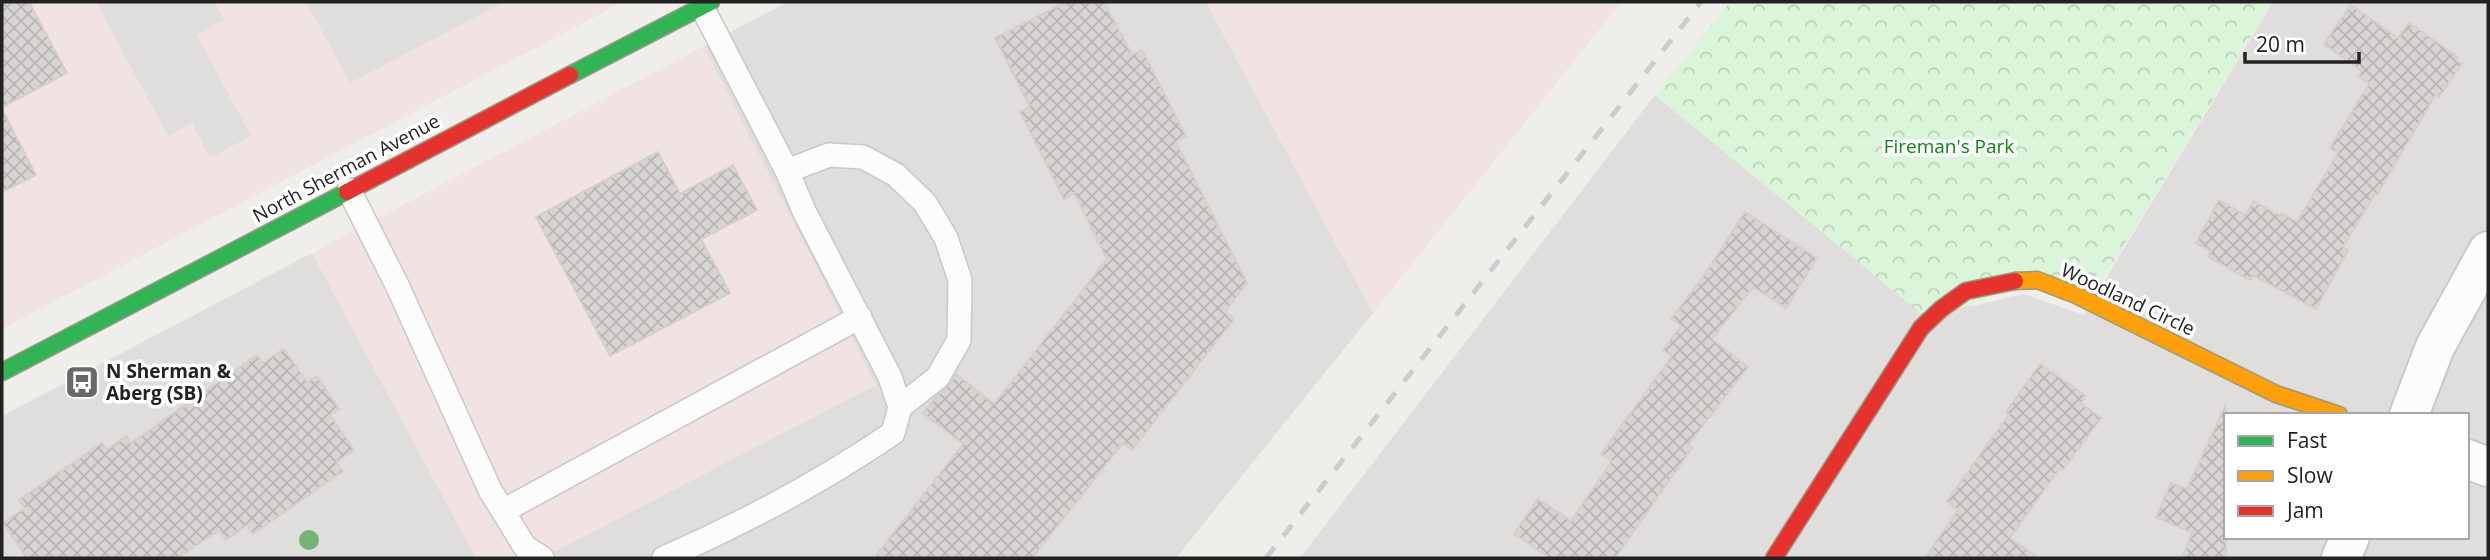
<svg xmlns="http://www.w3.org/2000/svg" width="2490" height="560" viewBox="0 0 2490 560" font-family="'Open Sans',sans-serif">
  <defs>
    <pattern id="park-crowns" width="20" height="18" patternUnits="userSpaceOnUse" patternTransform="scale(1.75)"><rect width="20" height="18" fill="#daf5da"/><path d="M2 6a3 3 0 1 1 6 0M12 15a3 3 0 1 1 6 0" fill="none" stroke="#bbd2bb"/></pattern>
    <pattern id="building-cross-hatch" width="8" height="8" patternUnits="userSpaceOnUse" patternTransform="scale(1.75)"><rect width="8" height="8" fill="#d7d4d2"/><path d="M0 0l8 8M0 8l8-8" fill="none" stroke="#b8b6b4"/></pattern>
  </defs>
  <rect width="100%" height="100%" fill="#f0eeeb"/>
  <path fill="#dfdedc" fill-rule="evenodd" d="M788,2H1206L1373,313L1176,558H542L875,385L704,46Z
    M2273,2H2488V558H1300L1655,95L1908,302L1974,306L2023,294L2084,315ZM2226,415H2467V537H2226Z
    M312,253L476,558H2V416Z"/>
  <path fill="#f1e3e1" d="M2,2H623L2,329Z
    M1206,2H1621L1373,313Z
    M704,46L876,385L542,558H476L312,253Z"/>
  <path fill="url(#park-crowns)" d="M1730,2H2272L2090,301L2037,280L1929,320L1655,95Z"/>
  <path fill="#e0dfde" d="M96,2H215L224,20L197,35L251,136L210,158L192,123L168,136Z
    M306,2H504L350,83Z"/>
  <path fill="url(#building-cross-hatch)" stroke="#d3d0cc" stroke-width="2" d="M2,2H29L67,73L2,107Z
    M1066,2H1104L1132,55L1142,50L1186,136L1176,142L1247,283L1225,312L1234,319L1132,450L1123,443L1032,558H874L963,444L923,413L936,397L950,384L956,374L994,404L1107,259L1074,193L1064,199L1020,112L1030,107L995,38Z
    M2351,5L2398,38L2409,23L2458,57L2456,60L2462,64L2439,97L2436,94L2377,195L2375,194L2343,247L2348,250L2316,309L2253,275L2250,280L2208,257L2211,251L2196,243L2219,200L2246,215L2253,201L2281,216L2282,213L2297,222L2338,153L2330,148L2369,84L2358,76L2362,71L2324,44Z
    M2,109L36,175L2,192Z
    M658,152L680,194L733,165L757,210L701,239L730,293L610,356L536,217Z
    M1745,212L1817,258L1786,308L1753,287L1712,339L1748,367L1688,445L1692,448L1615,558H1550L1514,534L1538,499L1571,521L1612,461L1601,454L1672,356L1663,350L1681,326L1671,319L1705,274Z
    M284,349L307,382L317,376L339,409L330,415L354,450L336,462L343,471L253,534L247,525L226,540L219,530L177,558H27L3,523L25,508L19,500L102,443L107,450L126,436L131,443L257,355L263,363Z
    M2040,364L2086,396L2081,403L2101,418L2063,470L2060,468L2010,538L2038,558H1925L1958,510L1947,501L2009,414L2006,412Z
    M2226,404V558H2182L2192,533L2156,517L2171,483L2187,489Z"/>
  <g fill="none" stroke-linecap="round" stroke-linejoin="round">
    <g stroke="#c9c8c7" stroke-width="26">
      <path id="lane" d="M787,171L829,155L863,157L896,175L925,203L946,238L960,280L959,340L938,377L900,407
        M349,190L397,285L490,490L525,547L542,558
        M503,511L860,317
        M664,558C744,523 821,482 893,433L900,407L890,377L805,213L787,171L702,7"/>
    </g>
    <g stroke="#c9c8c7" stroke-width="42">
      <path id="street" d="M2409,415L2435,347L2488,251
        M2467,459L2488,467
        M2341,558L2350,537"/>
    </g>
    <g stroke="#999a82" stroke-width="19">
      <path id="fast" d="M570,75L711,2
        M2,372L347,192"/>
    </g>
    <g stroke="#999a82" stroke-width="19">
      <path id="slow" d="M2015,281L2037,280L2076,295L2276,394L2339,415"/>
    </g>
    <g stroke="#999a82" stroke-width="19">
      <path id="jam" d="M347,192L570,75
        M1774,558L1921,328L1941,309L1966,291L2015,281"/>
    </g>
    <use href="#lane" stroke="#fdfcfc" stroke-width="23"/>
    <use href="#street" stroke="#fdfcfc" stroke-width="38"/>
    <use href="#fast" stroke="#30b455" stroke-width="16"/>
    <use href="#slow" stroke="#ff9f0a" stroke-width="16"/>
    <use href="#jam" stroke="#e5322d" stroke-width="16"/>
    <path stroke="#ccc" stroke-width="5" stroke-dasharray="14 14" stroke-linecap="butt" d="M1266,558L1701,2"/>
  </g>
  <circle fill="#73b476" cx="309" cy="540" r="10"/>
  <defs>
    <g id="bus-square" transform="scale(1.75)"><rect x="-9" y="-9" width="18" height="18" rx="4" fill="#6a6968" stroke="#fff"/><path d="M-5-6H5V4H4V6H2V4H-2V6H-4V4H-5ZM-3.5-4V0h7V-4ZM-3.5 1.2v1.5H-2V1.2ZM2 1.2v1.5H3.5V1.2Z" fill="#fff"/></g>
  </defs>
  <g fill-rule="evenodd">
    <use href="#bus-square" x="82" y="382"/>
  </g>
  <g text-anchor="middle" stroke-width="7" stroke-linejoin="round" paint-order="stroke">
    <g font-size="19" fill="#0c8416" stroke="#fff">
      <text x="1949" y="153">Fireman's Park</text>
    </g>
    <g font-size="19" fill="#222" stroke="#fff">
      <text transform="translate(346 168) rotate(-28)" y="7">North Sherman Avenue</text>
      <text transform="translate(2128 299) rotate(25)" y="7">Woodland Circle</text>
    </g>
    <g font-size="19" font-weight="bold" fill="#222" stroke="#fff" text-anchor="start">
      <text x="106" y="378">N Sherman &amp;<tspan x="106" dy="22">Aberg (SB)</tspan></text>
    </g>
  </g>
  <rect width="2490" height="560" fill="none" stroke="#222222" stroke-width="7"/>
  <rect x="2224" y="413" width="245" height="126" fill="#ffffff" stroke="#a7a7a7" stroke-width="2"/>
  <rect x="2238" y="436" width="35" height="10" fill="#30b455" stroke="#a7a7a7" stroke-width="2"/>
  <text x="2287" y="448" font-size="21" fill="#222222">Fast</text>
  <rect x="2238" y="471" width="35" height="10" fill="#ff9f0a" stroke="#a7a7a7" stroke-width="2"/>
  <text x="2287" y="483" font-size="21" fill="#222222">Slow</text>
  <rect x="2238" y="506" width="35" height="10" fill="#e5322d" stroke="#a7a7a7" stroke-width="2"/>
  <text x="2287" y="518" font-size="21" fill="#222222">Jam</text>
  <path d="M2245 52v10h114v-10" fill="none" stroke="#222222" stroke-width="3.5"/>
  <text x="2256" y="52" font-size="21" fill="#222222" stroke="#ffffff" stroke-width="5" paint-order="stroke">20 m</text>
</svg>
